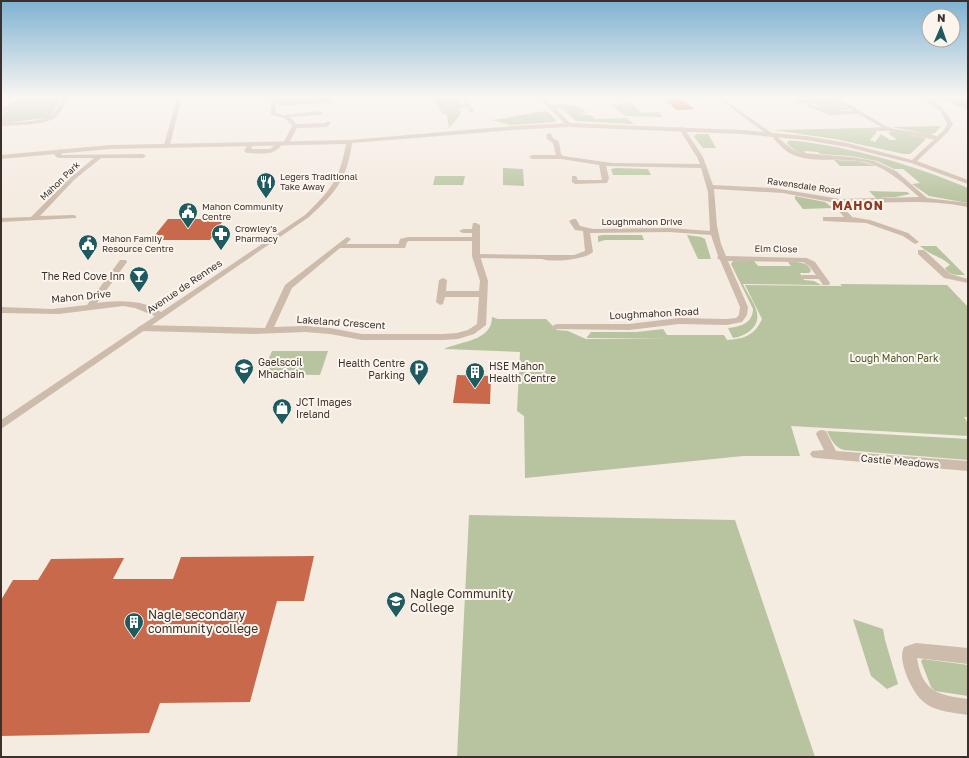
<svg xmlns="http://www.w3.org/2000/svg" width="969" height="758" viewBox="0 0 969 758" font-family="'Golos Text',sans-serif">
  <rect width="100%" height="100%" fill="#f4ebe1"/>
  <path fill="#b8c4a0" d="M31,96H63L52,114L47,118L1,123V114Z
    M270,96H332L334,102L278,106V102L271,103Z
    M419,96H459L464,101H459L460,105L466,104L467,107L460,108L461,114L449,128L447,115L442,113C438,103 431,96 419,96Z
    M793,96H818L850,109L831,112L820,108L821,107L813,103H798L795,100H799Z
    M934,96H968V110Z
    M633,103L641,113L659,112L663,118L661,117L625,116L609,104Z
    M574,107L582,115H591L595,119L626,118L634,124L576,121L561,108Z
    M547,111L556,120L555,122L510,125L492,120C510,118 528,113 547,111Z
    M941,126L935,133L930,134L891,127Z
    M866,128L877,132L870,140L875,142L881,134L890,140H897L888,133L892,131L925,138H924L926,139L910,154H904L835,139L773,130Z
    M696,134H708L716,148H703L694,137Z
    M788,141C798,140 809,143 818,144C870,152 920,168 968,188V203L929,196L912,184L920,183L903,169H894L877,161L851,156L821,154L818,152L804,151L806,154C797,152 793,150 787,143Z
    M834,160L858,161L876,166H840Z
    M503,168L523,169L524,186L503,185Z
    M616,168L648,169L651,175H613L611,169Z
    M435,176H465L463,185H433Z
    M869,191L907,192L910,194L896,197L876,198Z
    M795,196L825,202L833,208L803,209L795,199Z
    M602,235H642L644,240H605L598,242V236Z
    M687,235L701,237L705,239L711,259H698Z
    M920,246H936L965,275C957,275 949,276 945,268L950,265C941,256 931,256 920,246Z
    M733,261H754L758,266H791L788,262C797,262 808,261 811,271L809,273H800L804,280L814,281L821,285L743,284C749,298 766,315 752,329C747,334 740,337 733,338L728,328C740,327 753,323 753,309L731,264Z
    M840,284L947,285L968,307V417H964L968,423V436L791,426L800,456H743L525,478L524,416L517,411L520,352L444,349C461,341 492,341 492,317L498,319H546L557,330L568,331L586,339H670L587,338V337L591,332H637L663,329L667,335H724L727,340C744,339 755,335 762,319L745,285L842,286Z
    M272,351H328L320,375L262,374Z
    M827,431L968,439V460L844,450C834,447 831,439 827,431Z
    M469,515L735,520L815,757H457Z
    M853,619L883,629L885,640L898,684L887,689L871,676Z
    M923,659L968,665V696L935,691L931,687L921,661Z"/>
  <path fill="#c8694b" d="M680,98L695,109L677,110L664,99Z
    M168,219H224L210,240H151Z
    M457,375L491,376L490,404L453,403Z
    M314,556L304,601H277L250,702L160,703L149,733L1,736V600L13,580H38L51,559L124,558L113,579H173L181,557Z"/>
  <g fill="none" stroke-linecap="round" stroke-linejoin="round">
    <path fill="#cdbbac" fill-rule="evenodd" d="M408,237H475L479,239L475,241H409L407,242L405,248H399L398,246L400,239Z
      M473,254L542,255L546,257L542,259L476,258L472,256Z"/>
    <path fill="#cdbbac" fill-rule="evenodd" d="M25,96H30L1,113V109Z
      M65,96H69C65,102 62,112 56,117C44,126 16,125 1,126V122C14,122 43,123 53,114C58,109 61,101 65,96Z
      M178,96H182L170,145L167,147L164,145Z
      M461,96H465L474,112H470Z
      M537,96H541L552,105C565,104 576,103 587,113L582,114C573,107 566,107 555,108L572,125L567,126Z
      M715,96H719L773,134L768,135Z
      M822,96C839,93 874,122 891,128C905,132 929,131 940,138L937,140L889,131H870L867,129L868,128L882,127L858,114L829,115L805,105L809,104L830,111H853Z
      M273,103L275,104L276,113L283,115L320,111L323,113L320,115L290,117L296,124L325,123L328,121L331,123L327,127L297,128L288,145H284L283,144L292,126L285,118L271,115V104Z
      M682,127L684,128L703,157L713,185L774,188L840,199L919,197C904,184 889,169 868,163C843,156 812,165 789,153C783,149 778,143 773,138L776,136L792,149L801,153L852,157L874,161L896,171L927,198L968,203V207C925,198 883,204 839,203L852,217L870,220L908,233L919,242L915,244L903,236L866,223L823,221V217H844L831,202L783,193L714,189L717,226L721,244L726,256L807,258L815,262L830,283L829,285H823L819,279H802V275H816L809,266L803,262L728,261L748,307L747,315L742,322L727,325L679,324L629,330L554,329L552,327L554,325L557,324H629L679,318L727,319L736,318L739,315L740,307L720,260L717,258L718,256L711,235L669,232L590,233L593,252C585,260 546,264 538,257L542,255H574L585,251L583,231L575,230L569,221L573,219H576L580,226L593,229L669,228L710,231L708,192L701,168L606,166L609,178L607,183L575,184L572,182V176H576L578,180H602L599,165L561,159H532L529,157L532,155H556L553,143L547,139L546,135L549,133L551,134L553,138L559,142L561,154L563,156L612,163L700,164L697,157L679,129Z
      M279,142L282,144C274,157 260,153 247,153L244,151L248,144L253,145L251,149H270Z
      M60,149L63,151L61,155L143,154L146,156L143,158H101L74,180L40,216L74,215L76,216V218L1,222V218L31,217L70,178L94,158H58L54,155Z
      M473,223H476L480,225V256L488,281L486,325L474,334L458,339L443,340H362L330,334L305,332L254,334L142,331L137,328L142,325L265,328L285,285L347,237L351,239L346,244H402L406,246L402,248H340L292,288L274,327L305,326L330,328L362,334H443L457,333L468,330L477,324L479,297H445L443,304L440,305L436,302L439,280L443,278L447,280L446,291H479L480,281L472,256V233H463L459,231L463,229H472Z
      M918,250H924L950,274L968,279V283L944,278L918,254Z
      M120,260H126L127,262L97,303C116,300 150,299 164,315L163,317H157L135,308L123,306L59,314L1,313V307L52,309L87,305Z
      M822,430L826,431L836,451L968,461V471L816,458L812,457L810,454L812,451L824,450L816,434L818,431Z
      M916,643L968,648V664L917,658C922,692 938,695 968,699V715C933,710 920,709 906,674C903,665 900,656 904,647Z"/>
    <path fill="#cdbbac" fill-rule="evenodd" d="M917,96C931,94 948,111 953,124L948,132L917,161L968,180V184L911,163L847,147L806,140L742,134L569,127L512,130L352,143C347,180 335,193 309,217L1,429V420L305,215C330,191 340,179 346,144L110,149L1,159V155L110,145L349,140L512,126L569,123L742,130L806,136L847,143L912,160L944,130L947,124L940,111Z"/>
  </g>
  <linearGradient id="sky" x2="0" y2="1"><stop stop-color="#7eb2d2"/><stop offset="0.48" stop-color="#faf6f2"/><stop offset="1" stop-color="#faf6f2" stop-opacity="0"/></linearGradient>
  <rect width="969" height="202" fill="url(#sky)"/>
  <defs>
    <g id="restaurant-pin" transform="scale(1)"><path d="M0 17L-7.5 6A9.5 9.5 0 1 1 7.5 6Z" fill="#1f5a5e" stroke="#fbf5ee"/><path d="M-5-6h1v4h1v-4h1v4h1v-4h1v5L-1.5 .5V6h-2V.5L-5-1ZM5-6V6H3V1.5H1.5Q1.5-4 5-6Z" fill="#fff"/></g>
    <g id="civic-pin" transform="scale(1)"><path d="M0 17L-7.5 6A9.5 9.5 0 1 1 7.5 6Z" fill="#1f5a5e" stroke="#fbf5ee"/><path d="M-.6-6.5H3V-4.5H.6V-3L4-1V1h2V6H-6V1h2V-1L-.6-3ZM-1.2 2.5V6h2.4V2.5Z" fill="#fff"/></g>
    <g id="pharmacy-pin" transform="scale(1)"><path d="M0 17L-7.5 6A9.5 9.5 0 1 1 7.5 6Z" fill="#1f5a5e" stroke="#fbf5ee"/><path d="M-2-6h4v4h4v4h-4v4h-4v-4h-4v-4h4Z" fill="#fff"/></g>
    <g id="bar-pin" transform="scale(1)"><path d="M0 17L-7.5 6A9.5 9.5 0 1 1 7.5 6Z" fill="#1f5a5e" stroke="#fbf5ee"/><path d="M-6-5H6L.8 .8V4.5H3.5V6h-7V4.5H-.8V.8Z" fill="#fff"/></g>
    <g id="school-pin" transform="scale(1)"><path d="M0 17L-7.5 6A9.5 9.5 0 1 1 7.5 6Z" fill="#1f5a5e" stroke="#fbf5ee"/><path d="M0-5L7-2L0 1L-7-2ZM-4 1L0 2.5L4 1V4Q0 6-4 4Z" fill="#fff"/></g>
    <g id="parking-pin" transform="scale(1)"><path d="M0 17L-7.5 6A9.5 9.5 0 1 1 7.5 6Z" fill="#1f5a5e" stroke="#fbf5ee"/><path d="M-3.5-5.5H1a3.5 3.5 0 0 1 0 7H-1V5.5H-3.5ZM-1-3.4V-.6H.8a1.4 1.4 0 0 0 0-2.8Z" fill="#fff"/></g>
    <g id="building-pin" transform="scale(1)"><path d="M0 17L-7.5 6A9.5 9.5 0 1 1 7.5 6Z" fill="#1f5a5e" stroke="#fbf5ee"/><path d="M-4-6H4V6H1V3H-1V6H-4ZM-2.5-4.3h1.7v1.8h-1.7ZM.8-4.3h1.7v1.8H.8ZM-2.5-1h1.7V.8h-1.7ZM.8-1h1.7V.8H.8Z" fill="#fff"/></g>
    <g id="shop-pin" transform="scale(1)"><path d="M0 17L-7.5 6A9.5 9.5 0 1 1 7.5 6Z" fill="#1f5a5e" stroke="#fbf5ee"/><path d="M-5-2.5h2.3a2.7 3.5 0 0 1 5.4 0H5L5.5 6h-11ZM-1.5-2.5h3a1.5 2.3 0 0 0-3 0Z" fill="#fff"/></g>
  </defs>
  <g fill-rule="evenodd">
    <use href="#restaurant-pin" x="266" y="182"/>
    <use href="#civic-pin" x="188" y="212"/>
    <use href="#pharmacy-pin" x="221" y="234"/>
    <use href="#civic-pin" x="88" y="244"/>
    <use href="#bar-pin" x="139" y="276"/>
    <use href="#school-pin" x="244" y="368"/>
    <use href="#parking-pin" x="419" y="369"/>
    <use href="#building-pin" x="475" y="372"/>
    <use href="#shop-pin" x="282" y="408"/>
    <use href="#school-pin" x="396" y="601"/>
    <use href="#building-pin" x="134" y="622"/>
  </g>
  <g text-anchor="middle" stroke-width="4" stroke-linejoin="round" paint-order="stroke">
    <g font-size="9" fill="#3b302b" stroke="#fbf5ee" text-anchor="start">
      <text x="280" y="180">Legers Traditional<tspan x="280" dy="10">Take Away</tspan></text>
      <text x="202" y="210">Mahon Community<tspan x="202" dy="10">Centre</tspan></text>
      <text x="235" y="232">Crowley's<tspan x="235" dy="10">Pharmacy</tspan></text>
      <text x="102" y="242">Mahon Family<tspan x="102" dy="10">Resource Centre</tspan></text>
    </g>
    <g font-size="9" fill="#3b302b" stroke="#fbf5ee">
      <text transform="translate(60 181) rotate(-44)" y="3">Mahon Park</text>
      <text transform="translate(804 186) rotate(8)" y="3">Ravensdale Road</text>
      <text x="642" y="225">Loughmahon Drive</text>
      <text transform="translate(776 249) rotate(1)" y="3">Elm Close</text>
    </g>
    <g font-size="10" fill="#3b302b" stroke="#fbf5ee" text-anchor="start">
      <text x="125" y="280" text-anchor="end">The Red Cove Inn</text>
      <text x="258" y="366">Gaelscoil<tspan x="258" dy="12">Mhachain</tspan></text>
      <text x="405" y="367" text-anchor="end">Health Centre<tspan x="405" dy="12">Parking</tspan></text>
      <text x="489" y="370">HSE Mahon<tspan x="489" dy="12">Health Centre</tspan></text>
      <text x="296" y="406">JCT Images<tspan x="296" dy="12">Ireland</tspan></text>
    </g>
    <g font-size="10" fill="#3b302b" stroke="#fbf5ee">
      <text transform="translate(184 286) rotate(-34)" y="4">Avenue de Rennes</text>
      <text transform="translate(81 296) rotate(-6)" y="4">Mahon Drive</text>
      <text transform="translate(654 313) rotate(-3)" y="4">Loughmahon Road</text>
      <text transform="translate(341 322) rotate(4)" y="4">Lakeland Crescent</text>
      <text transform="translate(900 461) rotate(5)" y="4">Castle Meadows</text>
    </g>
    <g font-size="10" fill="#4a5a2e" stroke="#fbf5ee">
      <text x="894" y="362">Lough Mahon Park</text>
    </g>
    <g font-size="12" font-weight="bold" letter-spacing="1" fill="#8c3b22" stroke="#fbf5ee">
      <text x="858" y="210">MAHON</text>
    </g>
    <g font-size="12" fill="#3b302b" stroke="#fbf5ee" text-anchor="start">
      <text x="410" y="598">Nagle Community<tspan x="410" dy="14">College</tspan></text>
      <text x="148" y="619">Nagle secondary<tspan x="148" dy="14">community college</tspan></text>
    </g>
  </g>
  <rect width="969" height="758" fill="none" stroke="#3b302b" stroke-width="4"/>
  <g transform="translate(941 28) rotate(2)"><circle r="19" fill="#fbf5ee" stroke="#aea6a0"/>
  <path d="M0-3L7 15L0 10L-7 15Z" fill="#1f5a5e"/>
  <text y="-6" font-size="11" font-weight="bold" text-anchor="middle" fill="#3b302b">N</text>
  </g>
</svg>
